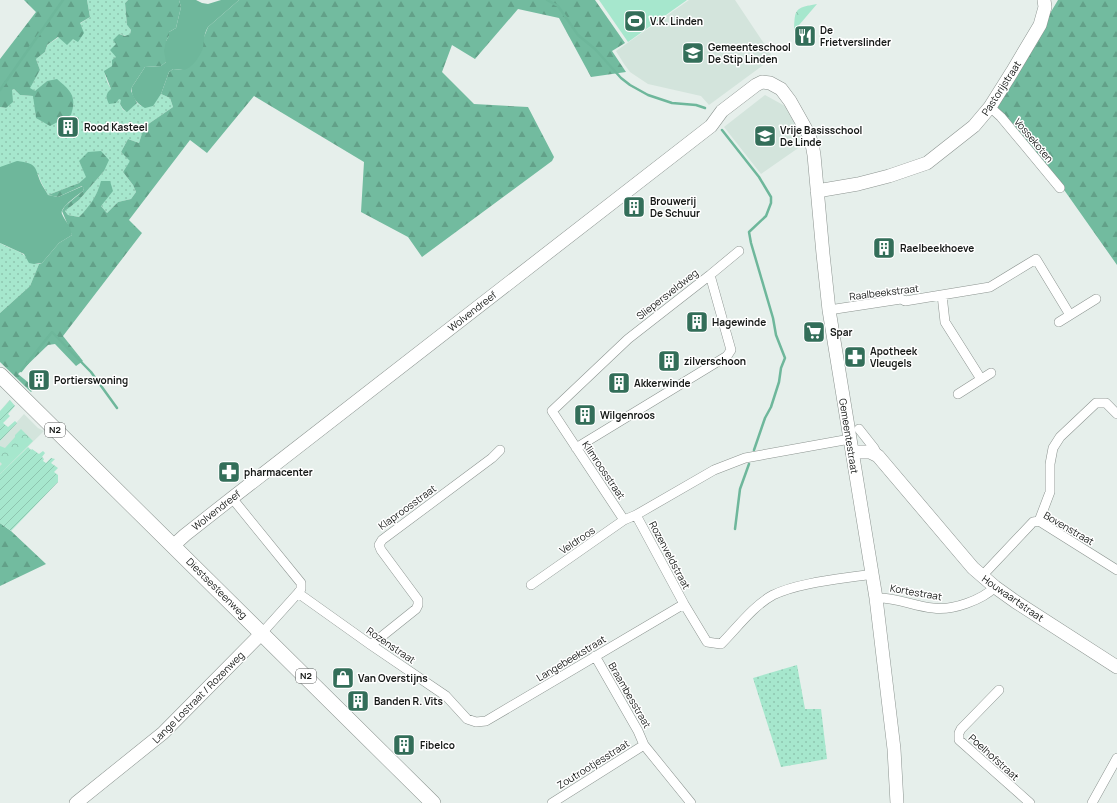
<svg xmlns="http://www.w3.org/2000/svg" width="1117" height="803" viewBox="0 0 1117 803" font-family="Manrope,sans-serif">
  <defs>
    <pattern id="grass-dots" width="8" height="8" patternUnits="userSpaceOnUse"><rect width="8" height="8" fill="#a6e7cd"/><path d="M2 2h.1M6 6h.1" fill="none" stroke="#8ec5af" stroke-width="1.8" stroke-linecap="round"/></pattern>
    <pattern id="forest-firs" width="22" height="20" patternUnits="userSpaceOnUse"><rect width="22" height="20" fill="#72bb9f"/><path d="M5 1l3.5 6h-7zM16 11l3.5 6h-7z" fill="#62a088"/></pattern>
    <pattern id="park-crowns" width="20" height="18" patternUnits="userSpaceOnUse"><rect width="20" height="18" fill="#a6e7cd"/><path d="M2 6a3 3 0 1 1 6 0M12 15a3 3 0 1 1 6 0" fill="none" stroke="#8ec5af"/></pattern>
    <pattern id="garden-furrows" width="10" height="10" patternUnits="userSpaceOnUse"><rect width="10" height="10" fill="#a6e7cd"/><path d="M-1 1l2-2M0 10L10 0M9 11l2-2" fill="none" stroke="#8ec5af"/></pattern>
  </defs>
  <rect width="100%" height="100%" fill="#e6efeb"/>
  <path fill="#d3e4dc" d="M689,0H735L771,54L766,63L709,105L701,96L648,84L630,72L624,64L616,51Z
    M765,95L785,106L794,122L804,144L761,174L724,127Z
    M24,414L38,428L44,431L0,474V441Z"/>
  <path fill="url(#grass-dots)" d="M87,0H128L125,3L127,25L131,30L130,34L126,36L119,34L116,44V57L113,66L105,72C106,84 112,90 119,99L122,100L120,104L123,110L127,111L137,103L141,106H152L161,94L170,98L173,107L144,127L139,143L128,139L121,152L131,161L123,172L133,185L136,192L131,199L118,202L107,213L101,206L98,191L90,206L79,217L68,215L65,211L79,200L104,171L79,161L87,177L79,183L48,195L41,182L38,174L0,167V107L6,108L12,90L14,89L20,95L34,96L36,118L47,81L35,92L29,88L40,70L36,59L45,52L47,45L90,17Z
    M0,243C6,247 14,249 21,253C29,257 27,264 39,264L30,286L0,313Z
    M797,665L805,709H821L827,759L781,767L753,678Z"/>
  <path fill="url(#forest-firs)" d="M24,0H87L90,17L80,23L84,33L78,42L73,39L67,45L58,37L47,45L45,52L36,59L40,70L30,88L35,91L47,81L57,79C71,91 77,96 71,115L50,126L36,118L33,96L20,95L14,89L12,90L13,102L6,108L0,107V59L36,12Z
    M128,0H179L181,7L176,28L169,32V36L166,41V62L161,66L145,67L132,87L131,91L137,103L127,112L123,109L120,104L121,100L119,99L116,103L109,104C106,98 105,94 111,89L104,71L112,66V60L116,57L110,50L116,44L113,40L119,34L125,36L130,34L131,30L127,25L125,3Z
    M239,0H595L625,43L612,51L626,72L591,77L559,18L518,9L475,59L452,45L442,72L474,104L528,107L554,157L552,161L422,257L408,237L361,212L364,162L254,96L207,153L190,140L129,220L142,233L63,336L83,361L76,366L55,344L48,345L18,374L35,388L31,392L0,362V313L30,286L39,264L42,263L59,243L72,235L62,211L65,206L83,191L84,188L82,186L58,197L48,195L79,183L86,177L79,161L88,152L101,151L109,160L104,171L79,200L65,211L68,215L79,217C90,206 97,196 101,181H110L113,191L101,206L107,213L118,202L131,199L136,192L133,185L123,172L130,161L121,152L128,139L139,143L144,127L173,107L170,98L161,94L169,72L173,69L183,70L204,37L208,27Z
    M1058,0H1117V265L1055,177L995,106Z
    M0,523L11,531L46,564L0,586Z"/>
  <path fill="url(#park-crowns)" d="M817,4L794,31C795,9 794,8 817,4Z
    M21,429L33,441L0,474V466L2,464L0,462V446L5,448L15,437V435Z"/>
  <path fill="url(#garden-furrows)" d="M10,400L15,406L8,414L10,416L3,423L8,427L15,421L17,423L0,441V411Z
    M28,447L31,450L32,449L39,454L43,451L45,453L42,457L44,459L43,461L46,463L51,458L55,459L51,463L58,468L54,472L58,475V482L11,531L0,523V474Z"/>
  <path fill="#a6e7cd" d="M599,0H687L628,42Z"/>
  <path fill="#6eb79b" d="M179,0H196L202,3L208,4L221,0H239L208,27C204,34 204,40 203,48C200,56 192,69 183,70C180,70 176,69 173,69L169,72L161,94L153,106L145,108C137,104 130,96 132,87L145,67L161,66L166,62L164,51L166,41L169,36V32L176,28L181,7Z
    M17,161C38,164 34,166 41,183C43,187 46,191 48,195L58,197L83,186L84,188L83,191C78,195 59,208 62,214C66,223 70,224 72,235L59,243L42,263L34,264L29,263L24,254L0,243V167Z"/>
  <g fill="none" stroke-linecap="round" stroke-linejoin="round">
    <path stroke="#6eb79b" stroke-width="2.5" d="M547,0L558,6L578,35L595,49L621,78L630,85L648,95L672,103L696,105L705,108
      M0,90L63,0
      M722,130L759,177L771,197V203L766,216L749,232L751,243L773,318L776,335L785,358L781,368L779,382L771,407L765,418L754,450
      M21,371L52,332L91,372L117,408
      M735,529L740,489L749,464"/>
    <g stroke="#8c9490" stroke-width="10">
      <path id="street" d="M990,107L1001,117L1060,188
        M942,295L945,322L981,379
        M829,310L901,299L905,301L990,287L1036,259L1070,315
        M1059,322L1096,299
        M958,394L991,373
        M859,429L874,448L878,456
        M576,448L727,356L731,350L710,275
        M232,498L301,583V589L298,593L371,645L446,696L467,719L476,722L486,721L684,604
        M636,515L684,604L707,642L721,644C736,629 754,605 773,595C800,582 842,579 872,574
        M624,520L552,411L628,339L710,275L739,251
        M1039,521L1050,492V464L1053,448L1060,437L1096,403H1106L1117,414
        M982,576L1033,522L1039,521L1117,570
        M531,585L624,520L636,515L714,470L745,458L850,439
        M876,598C896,597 913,606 933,608C952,611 982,600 995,587
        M262,633L298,593
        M371,645L416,609L418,605V600L381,550L379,545L382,540L492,458L500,450
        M595,656L638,731L644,745L691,803
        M999,690L961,729L959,733V740L1030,803
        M552,803L644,745
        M1092,803L1117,758"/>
    </g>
    <g stroke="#8c9490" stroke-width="14">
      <path id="secondary" d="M817,191L858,184L889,176L927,163L974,126L990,107L1012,72L1040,25L1045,7L1044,0
        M852,452H870L878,456L973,568L995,587L1016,602L1117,667
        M174,545L185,535L232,498L711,126L722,111L756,85L762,82L770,83L781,89L790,101L808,133L812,144L814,155L823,254L829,310L876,598L894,749L897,803
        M76,803L163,733L262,633"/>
    </g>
    <g stroke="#8c9490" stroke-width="16">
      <path id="primary" d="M0,375L433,803"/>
    </g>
    <use href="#street" stroke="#fff" stroke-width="9"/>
    <use href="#secondary" stroke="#fff" stroke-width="13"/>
    <use href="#primary" stroke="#fff" stroke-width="15"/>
  </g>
  <defs>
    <g id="stadium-square" transform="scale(1.15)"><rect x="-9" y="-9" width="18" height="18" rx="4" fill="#336e59" stroke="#fff"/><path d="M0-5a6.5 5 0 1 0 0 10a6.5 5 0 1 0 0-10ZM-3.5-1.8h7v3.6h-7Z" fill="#fff"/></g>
    <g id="restaurant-square" transform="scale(1.15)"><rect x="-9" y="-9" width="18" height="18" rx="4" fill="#336e59" stroke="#fff"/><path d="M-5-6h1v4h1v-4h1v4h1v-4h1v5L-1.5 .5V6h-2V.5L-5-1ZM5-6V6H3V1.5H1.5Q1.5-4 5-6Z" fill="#fff"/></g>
    <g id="school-square" transform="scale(1.15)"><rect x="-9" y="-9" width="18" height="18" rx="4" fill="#336e59" stroke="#fff"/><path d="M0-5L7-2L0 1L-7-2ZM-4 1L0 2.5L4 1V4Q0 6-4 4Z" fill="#fff"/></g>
    <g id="building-square" transform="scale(1.15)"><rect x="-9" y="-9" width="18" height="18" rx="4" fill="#336e59" stroke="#fff"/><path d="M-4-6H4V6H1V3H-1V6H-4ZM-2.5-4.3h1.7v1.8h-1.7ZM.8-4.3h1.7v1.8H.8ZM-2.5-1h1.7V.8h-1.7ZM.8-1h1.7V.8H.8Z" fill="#fff"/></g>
    <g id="supermarket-square" transform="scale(1.15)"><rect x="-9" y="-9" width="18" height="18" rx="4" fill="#336e59" stroke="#fff"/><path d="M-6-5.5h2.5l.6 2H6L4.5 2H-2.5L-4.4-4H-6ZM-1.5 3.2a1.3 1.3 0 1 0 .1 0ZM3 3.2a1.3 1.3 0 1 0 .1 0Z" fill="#fff"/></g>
    <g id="pharmacy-square" transform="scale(1.15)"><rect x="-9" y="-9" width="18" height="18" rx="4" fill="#336e59" stroke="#fff"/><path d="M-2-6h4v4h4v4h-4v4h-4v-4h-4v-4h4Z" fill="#fff"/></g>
    <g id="shop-square" transform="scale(1.15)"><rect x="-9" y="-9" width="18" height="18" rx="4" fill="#336e59" stroke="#fff"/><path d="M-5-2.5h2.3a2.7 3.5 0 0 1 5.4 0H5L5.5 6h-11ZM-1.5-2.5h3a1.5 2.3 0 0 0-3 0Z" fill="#fff"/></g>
  </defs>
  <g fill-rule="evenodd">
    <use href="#stadium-square" x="635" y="21"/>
    <use href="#restaurant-square" x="805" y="36"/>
    <use href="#school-square" x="693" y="53"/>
    <use href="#building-square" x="68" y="127"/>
    <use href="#school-square" x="765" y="136"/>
    <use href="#building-square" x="634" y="207"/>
    <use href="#building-square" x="884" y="248"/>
    <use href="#building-square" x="697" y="322"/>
    <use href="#supermarket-square" x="814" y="332"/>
    <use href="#pharmacy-square" x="855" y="357"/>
    <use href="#building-square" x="669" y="361"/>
    <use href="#building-square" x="39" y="380"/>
    <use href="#building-square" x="619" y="383"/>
    <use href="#building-square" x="585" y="415"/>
    <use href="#pharmacy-square" x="229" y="472"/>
    <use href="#shop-square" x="343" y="678"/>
    <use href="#building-square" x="358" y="701"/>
    <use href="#building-square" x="404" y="745"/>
  </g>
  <g text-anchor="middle" stroke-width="3" stroke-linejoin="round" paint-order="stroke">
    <g fill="#fff" stroke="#5b5d5c" stroke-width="1">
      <rect x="45" y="423" width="20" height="14" rx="3"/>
      <rect x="296" y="669" width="20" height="14" rx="3"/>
    </g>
    <g font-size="9" font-weight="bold" fill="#151816">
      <text x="55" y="433">N2</text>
      <text x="306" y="679">N2</text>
    </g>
    <g font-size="10" font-weight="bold" fill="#151816" stroke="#fff" text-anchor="start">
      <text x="650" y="25">V.K. Linden</text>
      <text x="820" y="34">De<tspan x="820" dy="12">Frietverslinder</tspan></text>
      <text x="708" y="51">Gemeenteschool<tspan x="708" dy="12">De Stip Linden</tspan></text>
      <text x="84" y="131">Rood Kasteel</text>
      <text x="780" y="134">Vrije Basisschool<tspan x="780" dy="12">De Linde</tspan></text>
      <text x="650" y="205">Brouwerij<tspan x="650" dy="12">De Schuur</tspan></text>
      <text x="900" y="252">Raelbeekhoeve</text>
      <text x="712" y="326">Hagewinde</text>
      <text x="830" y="336">Spar</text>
      <text x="870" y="355">Apotheek<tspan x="870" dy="12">Vleugels</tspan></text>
      <text x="684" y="365">zilverschoon</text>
      <text x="54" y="384">Portierswoning</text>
      <text x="634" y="387">Akkerwinde</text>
      <text x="600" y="419">Wilgenroos</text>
      <text x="244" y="476">pharmacenter</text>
      <text x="358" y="682">Van Overstijns</text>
      <text x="374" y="705">Banden R. Vits</text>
      <text x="420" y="749">Fibelco</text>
    </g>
    <g font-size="10" fill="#151816" stroke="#fff">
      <text transform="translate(1001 88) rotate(-57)" y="4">Pastorijstraat</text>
      <text transform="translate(1034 140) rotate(50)" y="4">Vossekoten</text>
      <text transform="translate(884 292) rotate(-7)" y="4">Raalbeekstraat</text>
      <text transform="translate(667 294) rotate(-38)" y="4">Sliepersveldweg</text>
      <text transform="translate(472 311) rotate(-38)" y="4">Wolvendreef</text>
      <text transform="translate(849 436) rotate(81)" y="4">Gemeentestraat</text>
      <text transform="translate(604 470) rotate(56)" y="4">Klimroosstraat</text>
      <text transform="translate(407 507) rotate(-36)" y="4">Klaproosstraat</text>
      <text transform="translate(216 510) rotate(-38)" y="4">Wolvendreef</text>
      <text transform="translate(1069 528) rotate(30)" y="4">Bovenstraat</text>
      <text transform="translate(577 540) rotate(-34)" y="4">Veldroos</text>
      <text transform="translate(670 555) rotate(62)" y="4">Rozenveldstraat</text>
      <text transform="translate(217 588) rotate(45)" y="4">Diestsesteenweg</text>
      <text transform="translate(916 592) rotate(10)" y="4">Kortestraat</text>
      <text transform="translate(1013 598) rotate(35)" y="4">Houwaartstraat</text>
      <text transform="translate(391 645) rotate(34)" y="4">Rozenstraat</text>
      <text transform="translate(571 658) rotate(-31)" y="4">Langebeekstraat</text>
      <text transform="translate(630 695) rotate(60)" y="4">Braambesstraat</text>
      <text transform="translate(198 697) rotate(-45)" y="4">Lange Lostraat / Rozenweg</text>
      <text transform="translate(994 757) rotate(42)" y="4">Poelhofstraat</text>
      <text transform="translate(593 764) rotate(-32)" y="4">Zoutrootjesstraat</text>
    </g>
  </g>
</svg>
